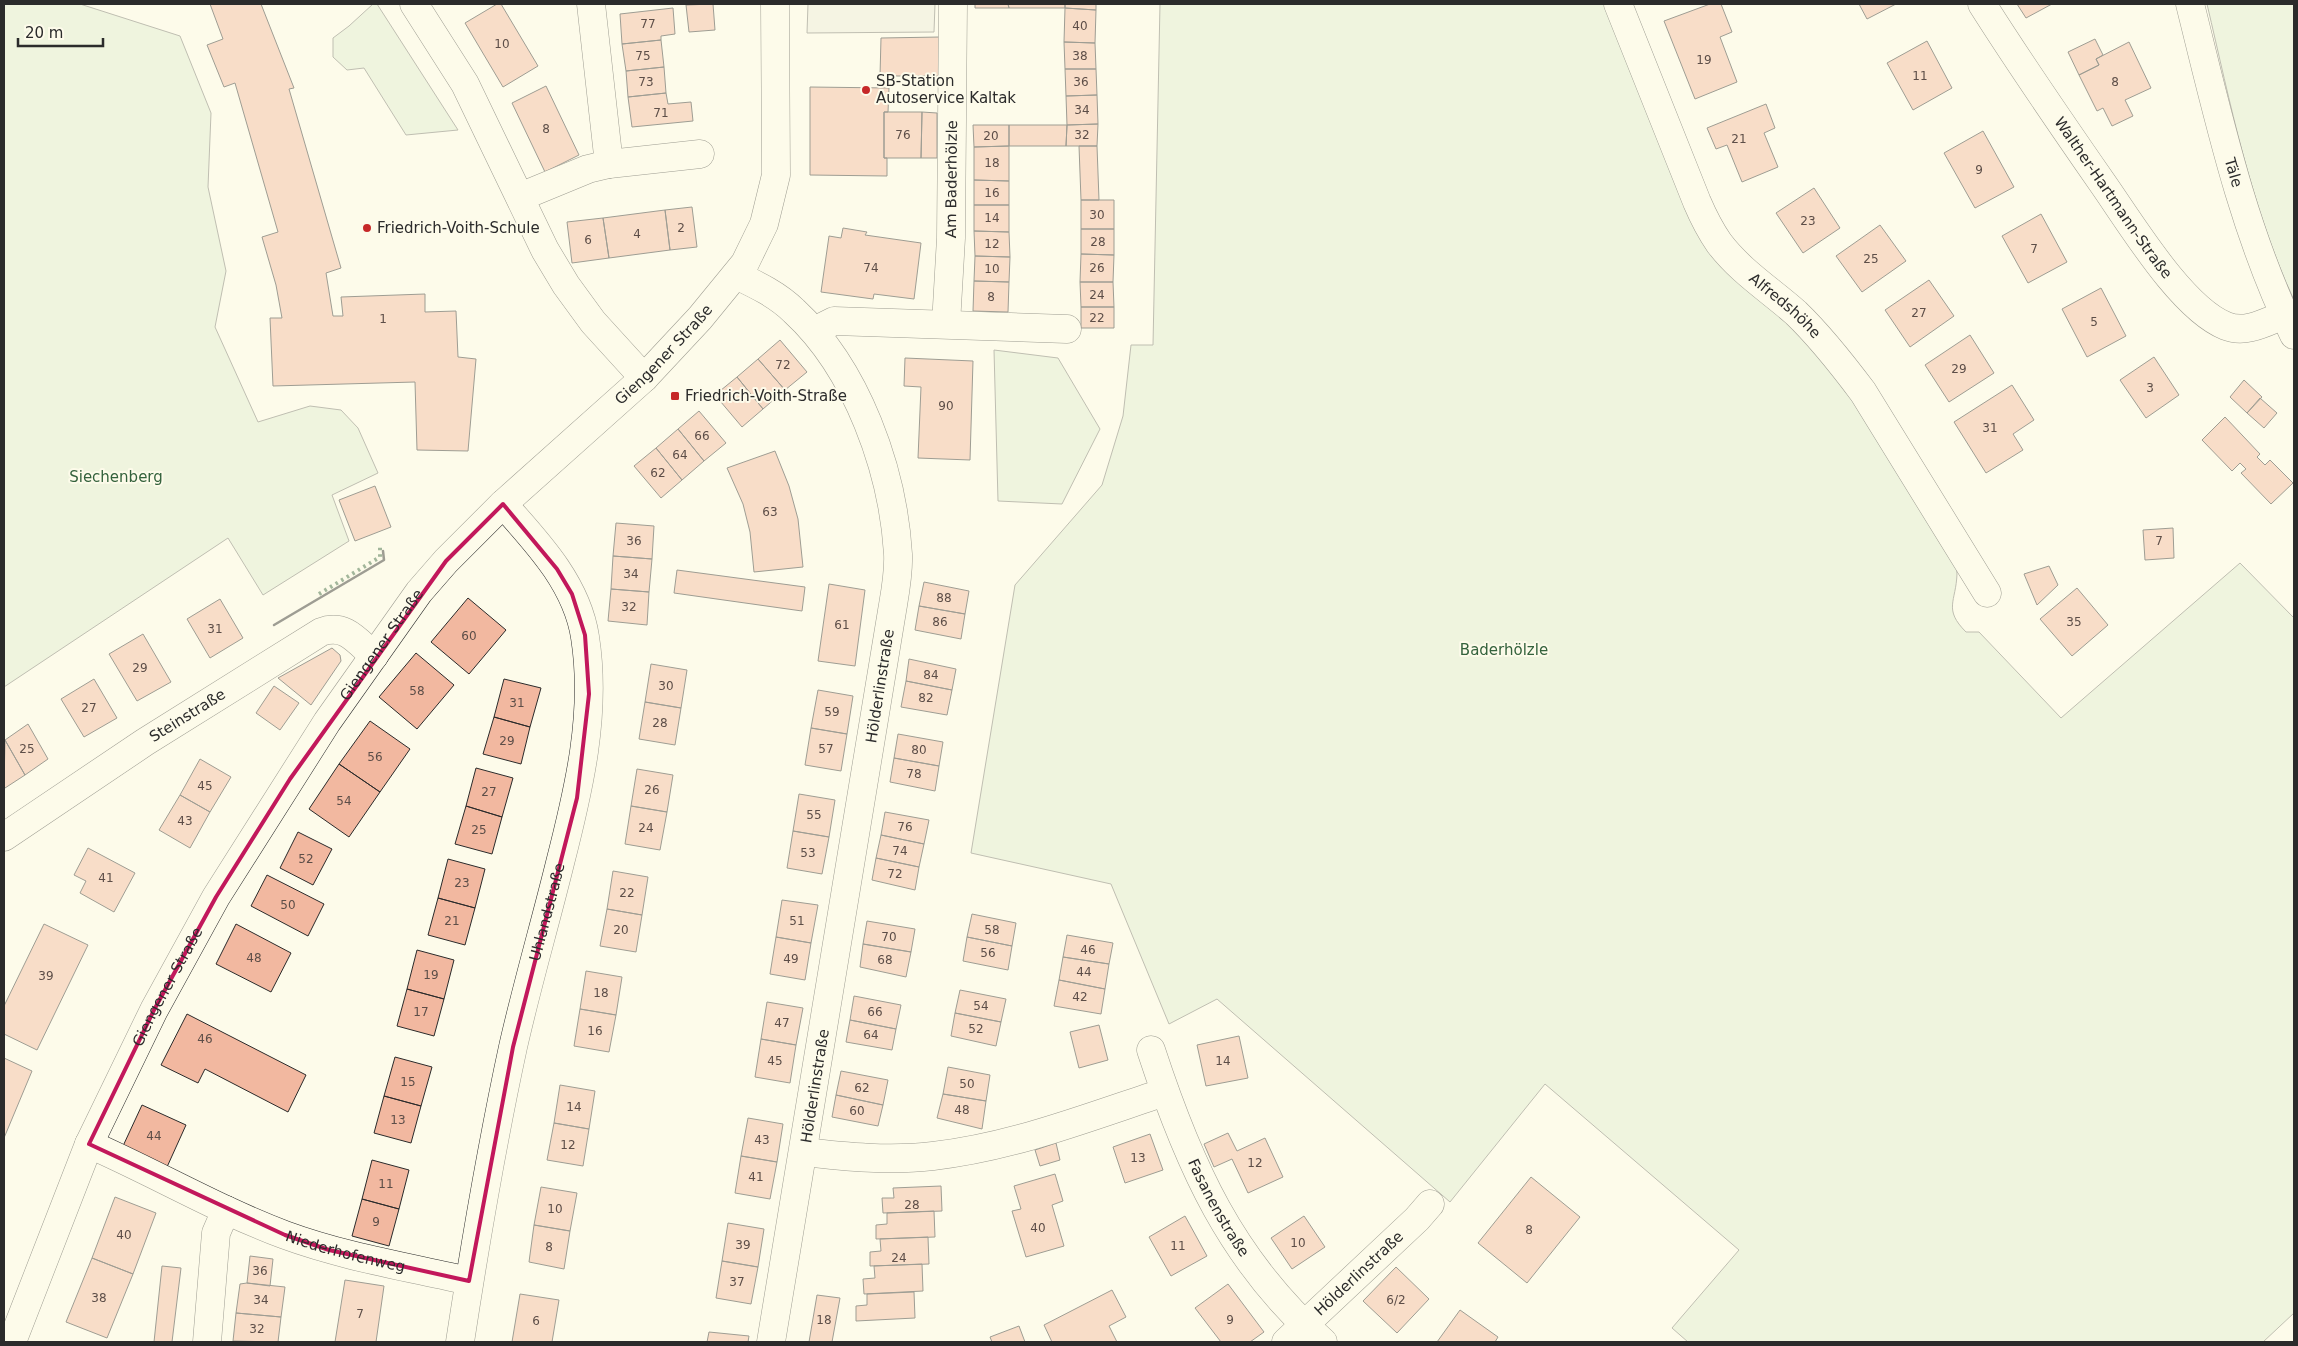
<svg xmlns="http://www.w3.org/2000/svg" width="2298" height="1346" viewBox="0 0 2298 1346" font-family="'DejaVu Sans',sans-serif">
  <rect width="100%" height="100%" fill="#fdfbea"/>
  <path fill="#deebd1" stroke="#74746e" d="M4,4H80L180,36L211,113L208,187L226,271L215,327L258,422L310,406L341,410L358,428L378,473L332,495L349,541L263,595L228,538L4,687Z
    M373,4H377L458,130L406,135L364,68L347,70L333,57V38L349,26Z
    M1160,4H1606L1676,180L1828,359L1954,554C1955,561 1957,568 1957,574C1956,602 1943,609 1966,632H1979L2061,718L2240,563L2294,618V1313L2263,1342H1688L1672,1328L1739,1250L1545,1084L1450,1202L1217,999L1169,1024L1111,884L971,853L1015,585L1102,485L1123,416L1131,345H1153Z
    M2207,4H2294V300C2251,208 2230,102 2207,4Z
    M994,350L1058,358L1100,429L1062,504L998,501Z"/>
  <path fill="#eceadb" stroke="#74746e" d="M808,4H935L934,32L807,33Z"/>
  <path fill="#f2b8a0" stroke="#2b2b2b" d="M210,4H261L294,88L289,89L341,268L326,273L333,316H343L341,297L425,294V312L456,311L458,357L476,359L468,451L417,450L415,382L273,386L270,318H282L276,285L262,237L278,232L235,83L224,87L207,45L223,39Z
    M497,4H501L538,66L503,87L465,23Z
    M713,4L715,30L689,32L686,5Z
    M975,4H1008L1009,8H975Z
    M1008,4H1065V8H1009Z
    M1065,4H1096V10L1065,8Z
    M1710,4H1721L1732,32L1720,37L1737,82L1695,99L1664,21Z
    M1859,4H1896L1867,19Z
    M2017,4H2052L2026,18Z
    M673,8L675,34L661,36V40L622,44L620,14Z
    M1065,8L1096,10L1095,43L1064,42Z
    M940,37V76H880L881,38Z
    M2095,39L2103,55L2096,59L2099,65L2079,75L2068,52Z
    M661,40L664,67L626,71L622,44Z
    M1927,41L1952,88L1913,110L1887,63Z
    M1064,42L1095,43L1096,69H1065Z
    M2129,42L2151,88L2125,100L2133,116L2112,126L2103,108L2097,111L2079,75L2099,65L2096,59Z
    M664,67L666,93L628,97L626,71Z
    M1065,69H1096L1097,95L1066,96Z
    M546,86L579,155L545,172L512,103Z
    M810,87L889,88L888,112H884V158H887V176L810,175Z
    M666,93L668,104L691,102L693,121L632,127L628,97Z
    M1097,95L1098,124L1067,125L1066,96Z
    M1766,104L1775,128L1764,133L1778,167L1742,182L1727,145L1716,149L1707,128Z
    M884,112H922L921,158H884Z
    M922,112L937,113V158H921Z
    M1098,124L1097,146H1066L1067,125Z
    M973,125H1009V146L974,147Z
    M1009,125H1067L1066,146H1009Z
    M1983,131L2014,187L1975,208L1944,153Z
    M1009,146V181L974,180V147Z
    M1079,146H1097L1099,200H1081Z
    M974,180L1009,181V205H974Z
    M1814,188L1840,228L1803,253L1776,213Z
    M1081,200H1114V229H1081Z
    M974,205H1009V232L974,231Z
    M692,207L697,247L670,250L665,210Z
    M665,210L670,250L609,258L603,218Z
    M2041,214L2067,262L2028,283L2002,236Z
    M603,218L609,258L572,263L567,222Z
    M1880,225L1906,261L1862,292L1836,256Z
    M843,228L867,232L865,235L921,243L914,299L874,294L873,299L821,292L829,236L841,238Z
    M1081,229H1114V255L1081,254Z
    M974,231L1009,232L1010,257L975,256Z
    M1081,254L1114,255L1113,282H1080Z
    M975,256L1010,257L1009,282L974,281Z
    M1929,280L1954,316L1910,347L1885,310Z
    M974,281L1009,282L1008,312L973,311Z
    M1080,282H1113L1114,307H1081Z
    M2101,288L2126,336L2087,357L2062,309Z
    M1081,307H1114V328H1081Z
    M1970,335L1994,373L1949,402L1925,365Z
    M780,340L807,372L785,390L758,359Z
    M2154,357L2179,395L2146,418L2120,380Z
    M905,358L973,361L970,460L918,458L921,387L904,386Z
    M758,359L785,390L763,409L737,377Z
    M737,377L763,409L742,427L715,395Z
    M2244,380L2262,397L2247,413L2230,397Z
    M2012,385L2034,420L2013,434L2023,450L1986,473L1954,422Z
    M2260,398L2277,413L2264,428L2247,413Z
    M699,411L726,443L704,461L678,429Z
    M2225,417L2260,454L2257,457L2265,465L2270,460L2293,483L2271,504L2241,473L2246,469L2240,463L2232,471L2202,440Z
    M678,429L704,461L682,480L656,448Z
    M656,448L682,480L661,498L634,466Z
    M775,451L789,486L798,519L803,567L754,572L750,532L743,504L727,468Z
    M375,486L391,527L355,541L339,500Z
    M616,523L654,526L652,559L613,556Z
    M2173,528L2174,558L2145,560L2143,530Z
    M613,556L652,559L649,592L611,589Z
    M2049,566L2058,585L2037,605L2024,574Z
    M677,570L805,587L802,611L674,593Z
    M924,582L969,591L965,614L919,606Z
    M829,584L865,590L855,666L818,661Z
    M2077,588L2108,625L2072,656L2040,619Z
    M611,589L649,592L647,625L608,621Z
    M468,598L506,630L469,674L431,642Z
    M220,599L243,638L210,658L187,619Z
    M919,606L965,614L961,639L915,630Z
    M143,634L171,682L137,701L109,654Z
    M332,648L340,655L341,661L311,705L278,678Z
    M416,653L454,685L417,729L379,697Z
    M909,659L956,669L952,690L906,681Z
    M651,664L687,670L681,708L645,702Z
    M94,679L117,718L84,737L61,699Z
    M504,679L541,688L530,727L494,717Z
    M906,681L952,690L947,715L901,707Z
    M274,686L299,703L280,730L256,713Z
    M818,690L853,696L847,734L811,728Z
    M645,702L681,708L675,745L639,739Z
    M494,717L530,727L521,764L483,754Z
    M370,721L410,749L380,792L339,764Z
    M28,724L48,759L25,775L5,740Z
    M811,728L847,734L841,771L805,765Z
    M898,734L943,742L939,766L894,758Z
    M5,740L25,775L5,788L4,785Z
    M894,758L939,766L935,791L890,782Z
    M200,759L231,777L210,812L180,795Z
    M339,764L380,792L349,837L309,809Z
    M476,768L513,778L502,817L466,806Z
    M637,769L673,775L667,812L631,806Z
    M799,794L835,800L829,837L793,831Z
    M180,795L210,812L190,848L159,830Z
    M466,806L502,817L492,854L455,844Z
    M631,806L667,812L660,850L625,844Z
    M885,812L929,820L924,844L881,835Z
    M793,831L829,837L822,874L787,868Z
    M298,832L332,849L313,885L280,868Z
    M881,835L924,844L919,867L876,858Z
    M88,848L135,873L114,912L80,893L86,881L74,875Z
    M876,858L919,867L915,890L872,880Z
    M448,859L485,869L475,908L438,898Z
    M613,871L648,877L642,915L607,909Z
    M267,875L324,904L308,936L251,906Z
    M438,898L475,908L465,945L428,935Z
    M782,900L818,905L811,943L776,937Z
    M607,909L642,915L636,952L600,946Z
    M972,914L1016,923L1012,946L967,937Z
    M867,921L915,929L911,952L863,944Z
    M44,924L88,945L37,1050L4,1034V1006Z
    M236,924L291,953L271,992L216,964Z
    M1067,935L1113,943L1109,964L1063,957Z
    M776,937L811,943L805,980L770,974Z
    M967,937L1012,946L1008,970L963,961Z
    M863,944L911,952L906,977L860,967Z
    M417,950L454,960L444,999L407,989Z
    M1063,957L1109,964L1105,989L1059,980Z
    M586,971L622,977L616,1015L580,1009Z
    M1059,980L1105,989L1101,1014L1054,1006Z
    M407,989L444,999L434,1036L397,1026Z
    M960,990L1006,999L1001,1022L955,1013Z
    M854,996L901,1005L896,1029L850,1020Z
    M767,1002L803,1008L796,1045L761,1039Z
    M580,1009L616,1015L609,1052L574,1046Z
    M955,1013L1001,1022L996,1046L951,1036Z
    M187,1014L306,1075L288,1112L205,1069L198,1083L161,1065Z
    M850,1020L896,1029L892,1050L846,1042Z
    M1099,1025L1108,1060L1079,1068L1070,1032Z
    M1239,1036L1248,1078L1206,1086L1197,1045Z
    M761,1039L796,1045L790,1083L755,1077Z
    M395,1057L432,1067L421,1106L384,1096Z
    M4,1058L32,1071L4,1138Z
    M948,1067L990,1075L986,1101L943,1094Z
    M841,1071L888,1080L883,1105L836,1095Z
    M560,1085L595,1091L589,1129L554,1123Z
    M943,1094L986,1101L982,1129L937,1118Z
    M836,1095L883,1105L878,1126L832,1117Z
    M384,1096L421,1106L411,1143L374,1133Z
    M142,1105L186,1125L167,1167L123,1146Z
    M748,1118L783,1124L777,1162L741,1156Z
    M554,1123L589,1129L583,1166L547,1160Z
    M1228,1133L1237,1151L1265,1138L1283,1177L1248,1193L1232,1159L1214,1167L1204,1144Z
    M1150,1134L1163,1170L1125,1183L1113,1147Z
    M1056,1143L1060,1160L1040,1166L1035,1150Z
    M741,1156L777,1162L770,1199L735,1193Z
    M372,1160L409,1170L399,1209L362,1199Z
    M1055,1174L1063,1201L1052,1205L1064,1246L1026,1257L1012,1211L1021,1209L1014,1186Z
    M1531,1177L1580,1217L1527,1283L1478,1243Z
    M941,1186L942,1211L883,1213L882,1198H894L893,1188Z
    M541,1187L577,1193L570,1231L534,1225Z
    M115,1197L156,1213L133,1274L92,1258Z
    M362,1199L399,1209L389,1246L352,1236Z
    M934,1211L935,1237L876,1239V1225L887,1224V1213Z
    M1185,1216L1207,1256L1171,1276L1149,1237Z
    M1304,1216L1325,1247L1292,1269L1271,1238Z
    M728,1223L764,1229L758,1267L722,1261Z
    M534,1225L570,1231L564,1269L529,1262Z
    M928,1237L929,1264L870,1266V1252L881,1251L880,1239Z
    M250,1256L273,1259L270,1286L247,1283Z
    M92,1258L133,1274L107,1338L66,1322Z
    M722,1261L758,1267L751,1304L716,1298Z
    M922,1264L923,1291L864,1294L863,1279L875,1278L874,1266Z
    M162,1266L181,1268L172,1342H154Z
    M1396,1267L1429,1299L1397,1333L1363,1301Z
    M345,1280L384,1286L376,1342H335Z
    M247,1283L285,1287L281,1317L236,1313L240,1284Z
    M1228,1284L1264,1332L1250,1342H1221L1195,1308Z
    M1112,1290L1126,1317L1109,1326L1117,1342H1052L1044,1325Z
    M914,1292L915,1318L856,1321V1306L867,1305V1294Z
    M520,1294L559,1300L552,1342H512Z
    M817,1295L840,1298L832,1342H809Z
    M1460,1310L1498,1337L1495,1342H1437Z
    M236,1313L281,1317L278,1342L233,1341Z
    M1019,1326L1025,1342H992L990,1337Z
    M709,1332L749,1336L748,1342H707Z"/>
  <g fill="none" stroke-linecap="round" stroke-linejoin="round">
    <g stroke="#2b2b2b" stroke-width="29">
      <g id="minor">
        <path d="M414,4L465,84L545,250L566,285L593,322L644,378"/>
        <path d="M591,4L609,164"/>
        <path id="s1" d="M1618,4L1697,202C1703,216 1710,230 1719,243C1740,271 1770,290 1796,313C1821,337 1842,364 1863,392L1987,593"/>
        <path id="s2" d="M1982,4C2020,64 2060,122 2101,181C2130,222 2181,308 2226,326C2246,334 2266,322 2284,315"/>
        <path id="s3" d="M2190,4C2218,116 2243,231 2294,335"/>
        <path d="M520,197L588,169L609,164L700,154"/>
        <path d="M736,275C757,285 778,295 794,311C857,369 893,470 898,554C899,573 895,593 892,611L771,1342"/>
        <path id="s4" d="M946,324L951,238L953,4"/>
        <path d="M816,333L824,326L834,321L1067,329"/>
        <path id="s5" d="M4,837L145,742L321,632C345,623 357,641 374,656"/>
        <path id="s6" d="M1151,1050C1189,1166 1231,1260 1323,1342"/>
        <path id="s7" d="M89,1144C155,1173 218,1210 285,1235C345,1257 408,1267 469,1281"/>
        <path d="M804,1152C847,1157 890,1161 933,1156C1013,1147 1089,1117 1165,1092"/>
        <path d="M207,1342L216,1233L226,1210"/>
        <path id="s8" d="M460,1342C475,1244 492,1144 513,1047C527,985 545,924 560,863C579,789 597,713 585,637C577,584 537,542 503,504"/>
        <path id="s9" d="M1286,1342L1417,1219L1430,1204"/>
      </g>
    </g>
    <g stroke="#2b2b2b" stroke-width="29">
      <g id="major">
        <path id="s10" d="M12,1342L89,1144L154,1010L216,897L327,722L419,592L446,561L503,504L644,378L700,318L745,263L764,224L776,175L775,4"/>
      </g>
    </g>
    <use href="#minor" stroke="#fdfbea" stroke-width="28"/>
    <use href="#major" stroke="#fdfbea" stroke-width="28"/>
    <path stroke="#34623c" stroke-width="4" stroke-dasharray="2.5 4" stroke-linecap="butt" d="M319,594L380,557V545"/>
    <path stroke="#2b2b2b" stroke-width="2.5" d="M274,625L384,560L383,551"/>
  </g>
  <path d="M0 0H2298V1346H0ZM503,504L557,569L572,594L585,635L589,694L577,798L513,1047L469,1281L329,1250L285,1235L89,1144L154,1010L216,897L290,779L446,561Z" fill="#fdfbea" fill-opacity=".55" fill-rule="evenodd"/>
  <path fill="none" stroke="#c2185b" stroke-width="4" stroke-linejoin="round" d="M503,504L557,569L572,594L585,635L589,694L577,798L513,1047L469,1281L329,1250L285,1235L89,1144L154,1010L216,897L290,779L446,561Z"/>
  <g fill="#c62828" stroke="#fdfbea" stroke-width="2">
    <circle cx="866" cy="90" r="5"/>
    <circle cx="367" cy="228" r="5"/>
    <rect x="670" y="391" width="10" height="10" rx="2.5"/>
  </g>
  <g text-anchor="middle" stroke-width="4" stroke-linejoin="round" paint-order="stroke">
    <g font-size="12" fill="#5d4e48">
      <text x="648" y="28">77</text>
      <text x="1080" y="30">40</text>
      <text x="502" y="48">10</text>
      <text x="643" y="60">75</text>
      <text x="1080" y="60">38</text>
      <text x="1704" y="64">19</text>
      <text x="1920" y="80">11</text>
      <text x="646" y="86">73</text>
      <text x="1081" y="86">36</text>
      <text x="2115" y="86">8</text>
      <text x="1082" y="114">34</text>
      <text x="661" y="117">71</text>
      <text x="546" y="133">8</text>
      <text x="903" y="139">76</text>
      <text x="1082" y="139">32</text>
      <text x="991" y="140">20</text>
      <text x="1739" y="143">21</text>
      <text x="992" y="167">18</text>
      <text x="1979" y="174">9</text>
      <text x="992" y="197">16</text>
      <text x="1097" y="219">30</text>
      <text x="992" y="222">14</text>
      <text x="1808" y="225">23</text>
      <text x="681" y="232">2</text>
      <text x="637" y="238">4</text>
      <text x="588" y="244">6</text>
      <text x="1098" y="246">28</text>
      <text x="992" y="248">12</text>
      <text x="2034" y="253">7</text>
      <text x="1871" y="263">25</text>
      <text x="871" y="272">74</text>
      <text x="1097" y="272">26</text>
      <text x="992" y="273">10</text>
      <text x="1097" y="299">24</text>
      <text x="991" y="301">8</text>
      <text x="1919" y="317">27</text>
      <text x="1097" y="322">22</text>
      <text x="383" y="323">1</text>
      <text x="2094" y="326">5</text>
      <text x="783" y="369">72</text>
      <text x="1959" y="373">29</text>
      <text x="2150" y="392">3</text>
      <text x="946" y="410">90</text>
      <text x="1990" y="432">31</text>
      <text x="702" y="440">66</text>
      <text x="680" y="459">64</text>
      <text x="658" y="477">62</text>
      <text x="770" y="516">63</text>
      <text x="634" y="545">36</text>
      <text x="2159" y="545">7</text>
      <text x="631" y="578">34</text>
      <text x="944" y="602">88</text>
      <text x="629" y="611">32</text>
      <text x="940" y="626">86</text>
      <text x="2074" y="626">35</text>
      <text x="842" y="629">61</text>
      <text x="215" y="633">31</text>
      <text x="469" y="640">60</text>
      <text x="140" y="672">29</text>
      <text x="931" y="679">84</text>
      <text x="666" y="690">30</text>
      <text x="417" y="695">58</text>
      <text x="926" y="702">82</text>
      <text x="517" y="707">31</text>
      <text x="89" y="712">27</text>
      <text x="832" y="716">59</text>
      <text x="660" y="727">28</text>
      <text x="507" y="745">29</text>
      <text x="27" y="753">25</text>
      <text x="826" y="753">57</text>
      <text x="919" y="754">80</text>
      <text x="375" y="761">56</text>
      <text x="914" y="778">78</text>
      <text x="205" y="790">45</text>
      <text x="652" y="794">26</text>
      <text x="489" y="796">27</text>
      <text x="344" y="805">54</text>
      <text x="814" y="819">55</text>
      <text x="185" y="825">43</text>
      <text x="905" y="831">76</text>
      <text x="646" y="832">24</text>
      <text x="479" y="834">25</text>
      <text x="900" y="855">74</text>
      <text x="808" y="857">53</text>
      <text x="306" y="863">52</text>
      <text x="895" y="878">72</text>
      <text x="106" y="882">41</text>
      <text x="462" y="887">23</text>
      <text x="627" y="897">22</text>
      <text x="288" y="909">50</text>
      <text x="452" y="925">21</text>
      <text x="797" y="925">51</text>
      <text x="621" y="934">20</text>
      <text x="992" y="934">58</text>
      <text x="889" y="941">70</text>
      <text x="1088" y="954">46</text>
      <text x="988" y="957">56</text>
      <text x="254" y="962">48</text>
      <text x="791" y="963">49</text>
      <text x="885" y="964">68</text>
      <text x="1084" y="976">44</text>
      <text x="431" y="979">19</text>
      <text x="46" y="980">39</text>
      <text x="601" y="997">18</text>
      <text x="1080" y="1001">42</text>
      <text x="981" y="1010">54</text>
      <text x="421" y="1016">17</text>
      <text x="875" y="1016">66</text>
      <text x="782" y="1027">47</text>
      <text x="976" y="1033">52</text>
      <text x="595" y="1035">16</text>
      <text x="871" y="1039">64</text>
      <text x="205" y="1043">46</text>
      <text x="775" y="1065">45</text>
      <text x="1223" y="1065">14</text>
      <text x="408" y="1086">15</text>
      <text x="967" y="1088">50</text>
      <text x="862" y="1092">62</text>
      <text x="574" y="1111">14</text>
      <text x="962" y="1114">48</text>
      <text x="857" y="1115">60</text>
      <text x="398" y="1124">13</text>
      <text x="154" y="1140">44</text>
      <text x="762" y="1144">43</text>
      <text x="568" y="1149">12</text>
      <text x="1138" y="1162">13</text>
      <text x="1255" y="1167">12</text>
      <text x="756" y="1181">41</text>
      <text x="386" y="1188">11</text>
      <text x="912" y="1209">28</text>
      <text x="555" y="1213">10</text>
      <text x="376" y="1226">9</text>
      <text x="1038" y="1232">40</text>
      <text x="1529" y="1234">8</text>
      <text x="124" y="1239">40</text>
      <text x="1298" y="1247">10</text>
      <text x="743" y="1249">39</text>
      <text x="1178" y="1250">11</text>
      <text x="549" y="1251">8</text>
      <text x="899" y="1262">24</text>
      <text x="260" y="1275">36</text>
      <text x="737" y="1286">37</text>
      <text x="99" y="1302">38</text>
      <text x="261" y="1304">34</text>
      <text x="1396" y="1304">6/2</text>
      <text x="360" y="1318">7</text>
      <text x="824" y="1324">18</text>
      <text x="1230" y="1324">9</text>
      <text x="536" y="1325">6</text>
      <text x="257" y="1333">32</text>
    </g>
    <g font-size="15" fill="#2b2b2b" stroke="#fdfbea" text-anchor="start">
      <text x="876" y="86">SB-Station<tspan x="876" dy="17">Autoservice Kaltak</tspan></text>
      <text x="377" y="233">Friedrich-Voith-Schule</text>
      <text x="685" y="401">Friedrich-Voith-Straße</text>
    </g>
    <g font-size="15" fill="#2b2b2b" stroke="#fdfbea">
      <text dy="5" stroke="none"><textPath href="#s3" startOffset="174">Täle</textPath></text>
      <text dy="5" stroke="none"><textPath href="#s4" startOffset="145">Am Baderhölzle</textPath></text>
      <text dy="5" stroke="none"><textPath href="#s2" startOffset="234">Walther-Hartmann-Straße</textPath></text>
      <text dy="5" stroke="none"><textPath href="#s1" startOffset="351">Alfredshöhe</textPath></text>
      <text dy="5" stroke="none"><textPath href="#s10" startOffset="1198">Giengener Straße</textPath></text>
      <text dy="5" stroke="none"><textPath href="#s10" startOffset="792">Giengener Straße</textPath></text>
      <text transform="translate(880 686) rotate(-81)" y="5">Hölderlinstraße</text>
      <text dy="5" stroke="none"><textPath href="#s5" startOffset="220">Steinstraße</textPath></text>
      <text dy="5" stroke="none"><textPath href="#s8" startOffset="439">Uhlandstraße</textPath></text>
      <text dy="5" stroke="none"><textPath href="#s10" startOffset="388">Giengener Straße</textPath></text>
      <text transform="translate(815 1086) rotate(-81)" y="5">Hölderlinstraße</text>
      <text dy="5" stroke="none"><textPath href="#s6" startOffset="172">Fasanenstraße</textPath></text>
      <text dy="5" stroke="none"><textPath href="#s7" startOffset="279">Niederhofenweg</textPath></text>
      <text dy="5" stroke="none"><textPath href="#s9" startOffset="100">Hölderlinstraße</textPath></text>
    </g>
    <g font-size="15" fill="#34623c" stroke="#fdfbea">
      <text x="116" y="482">Siechenberg</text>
      <text x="1504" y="655">Baderhölzle</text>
    </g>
  </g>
  <rect width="2298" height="1346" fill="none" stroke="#2b2b2b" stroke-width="10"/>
  <path d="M18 38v8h85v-8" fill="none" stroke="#2b2b2b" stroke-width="2.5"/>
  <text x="25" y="38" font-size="15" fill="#2b2b2b" stroke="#fdfbea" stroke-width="4" paint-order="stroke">20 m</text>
</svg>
